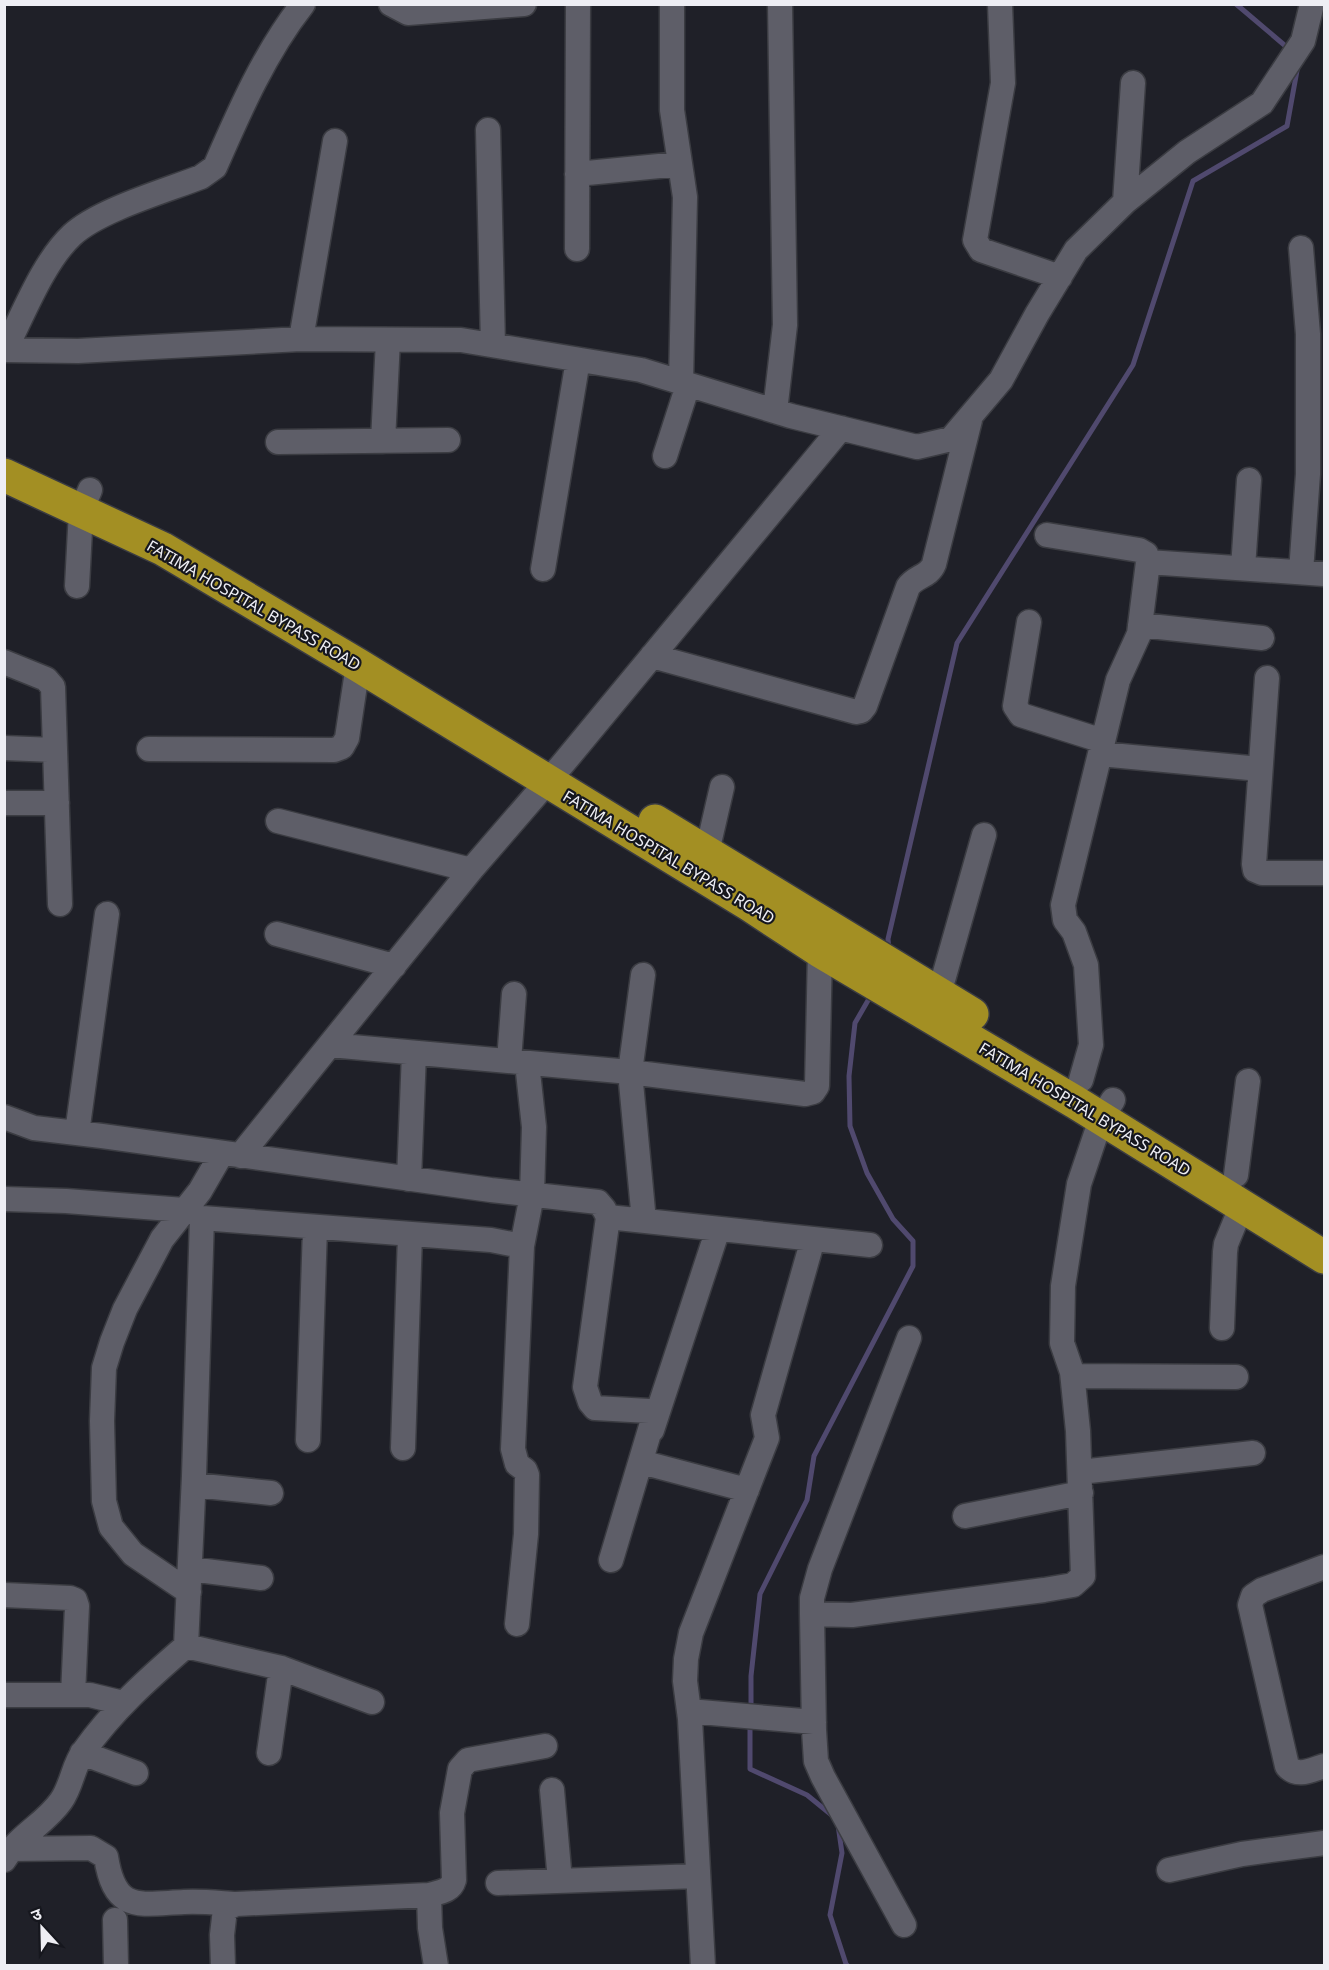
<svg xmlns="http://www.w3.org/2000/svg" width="1329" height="1970" viewBox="0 0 1329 1970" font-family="Georgia,'Noto Sans Devanagari',serif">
  <rect width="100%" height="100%" fill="#1f2028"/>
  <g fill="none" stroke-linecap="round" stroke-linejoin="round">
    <path stroke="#50496e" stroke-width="5" d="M1236,4L1289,49
      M889,949L888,939L957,643L1133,365L1193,181L1287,126L1298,65
      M751,1710V1676L760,1594L807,1500L814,1456L913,1266V1241L893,1219L867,1173L850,1126L849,1076L855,1023L870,997
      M750,1723V1769L807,1795L834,1817
      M838,1825L842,1853L830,1915L846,1964L848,1966"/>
    <g stroke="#3b3c42" stroke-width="27">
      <path id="minor" d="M391,4L408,13L524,4
        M672,4V110L685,197L681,383
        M1000,4L1003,83L975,240L981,250L1060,277
        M488,130L493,345
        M577,174L680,164
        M1125,202L1133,83
        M1301,248L1308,334V474L1301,572
        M577,249L578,4
        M301,339L335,141
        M4,350L78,351L301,339L461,340L641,370L791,416L917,447L951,439L1001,380L1037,314L1076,250L1125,202L1187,152L1262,103L1303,41L1312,4
        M5,350C23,315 43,262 72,235C99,210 165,191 201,177L215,167C239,112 265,52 303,4
        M775,411L785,325L780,4
        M383,441L388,340
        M278,442L448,440
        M665,456L688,385
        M1047,535L1139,550L1146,554L1148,562L1139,634L1118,680L1063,905L1065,920L1074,932L1086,965L1091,1045L1081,1080
        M1148,562L1324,574
        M1243,568L1249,480
        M543,569L578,360
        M77,586L81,511L90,490
        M1029,622L1015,706L1021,715L1103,741
        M1140,625L1262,638
        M652,656L856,712L861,711L865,706L908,587C915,576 929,577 934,564L970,420
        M4,662L46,679L53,687L60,904
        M1267,678L1254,864L1255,870L1262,873H1324
        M4,748L55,750
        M149,749L334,750L342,747L347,738L358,665
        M1100,754L1260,769
        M4,803H57
        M278,821L471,870
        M707,852L722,787
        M277,934L394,966
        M643,975L630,1072L805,1094L813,1092L817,1086L820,951
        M939,994L984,835
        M330,1045L630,1072L644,1221
        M509,1061L514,994
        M4,1117L34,1128L102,1136L491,1190L598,1202L604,1209L608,1217L585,1387L590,1402L595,1408L649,1411L652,1423L611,1560
        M77,1133L107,914
        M240,1156L471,870L561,766L841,428
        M1236,1175L1248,1081
        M409,1179L414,1053
        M4,1199L66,1201L184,1210
        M608,1217L870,1245
        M522,1246L532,1195L534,1127L527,1063
        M1222,1328L1225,1252L1226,1244L1242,1205
        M1073,1376L1236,1377
        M652,1430L718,1229
        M308,1440L315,1228
        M403,1448L410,1235
        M641,1462L747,1490
        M1080,1472L1253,1453
        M194,1485L271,1493
        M965,1516L1081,1493
        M1324,1567L1262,1590L1253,1596L1250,1605L1287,1766C1297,1778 1311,1770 1324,1766
        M190,1569L261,1578
        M189,1592L133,1554L111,1527L104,1501L102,1421L104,1368L112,1342L125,1309L162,1239L200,1191L222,1153
        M4,1595L70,1598L75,1600L77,1606L73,1695
        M812,1614L852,1615L1044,1590L1073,1585L1083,1576L1078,1431L1072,1372L1062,1343L1063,1286L1079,1184L1101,1119L1113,1100
        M186,1646L281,1668L372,1702
        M4,1695H90L123,1703
        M689,1711L814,1722
        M82,1753L136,1773
        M269,1753L281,1668
        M552,1790L560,1881
        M11,1849L91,1848L106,1857C115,1913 138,1904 184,1902C201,1901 219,1903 236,1904
        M4,1860C19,1835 45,1824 61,1801C72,1786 73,1765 84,1751C112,1711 149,1678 186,1646L194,1476L202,1218L491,1240L522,1246L513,1449L517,1464L525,1470L527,1475L526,1534L517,1624
        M1169,1870L1242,1854L1324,1843
        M498,1883L698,1876
        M429,1895C440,1892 451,1891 454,1880L452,1813L460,1769L468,1760L545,1746
        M115,1920L116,1966
        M904,1925L823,1777L816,1761L814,1730L812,1614V1598L820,1569L909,1338
        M223,1966L222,1935L225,1909L236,1904L429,1895L430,1928L436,1966
        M703,1966L690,1719L685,1681L686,1659L691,1633L767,1438L763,1415L813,1239"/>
    </g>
    <g stroke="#3b3c42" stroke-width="36">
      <path id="highway" d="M4,475L163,549L358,665L750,905L820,951L1075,1102L1324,1257
        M655,821L972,1014"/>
    </g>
    <use href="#minor" stroke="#5e5e68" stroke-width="24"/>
    <use href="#highway" stroke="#a38f23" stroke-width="33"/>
  </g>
  <g text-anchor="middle" stroke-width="4.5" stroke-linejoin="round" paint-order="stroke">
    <g font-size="16" fill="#eeeef4" stroke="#16171e">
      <text transform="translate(254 605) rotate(30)" y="6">FATIMA HOSPITAL BYPASS ROAD</text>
      <text transform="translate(669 857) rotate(31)" y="6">FATIMA HOSPITAL BYPASS ROAD</text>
      <text transform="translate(1085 1109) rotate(31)" y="6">FATIMA HOSPITAL BYPASS ROAD</text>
    </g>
  </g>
  <rect width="1329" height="1970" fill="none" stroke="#eeeef4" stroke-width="12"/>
  <g transform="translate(42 1928) rotate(338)" stroke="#16171e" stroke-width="4.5" paint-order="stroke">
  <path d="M0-4.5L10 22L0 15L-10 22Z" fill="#eeeef4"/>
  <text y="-9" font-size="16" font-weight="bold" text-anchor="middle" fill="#eeeef4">उ</text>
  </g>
</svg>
